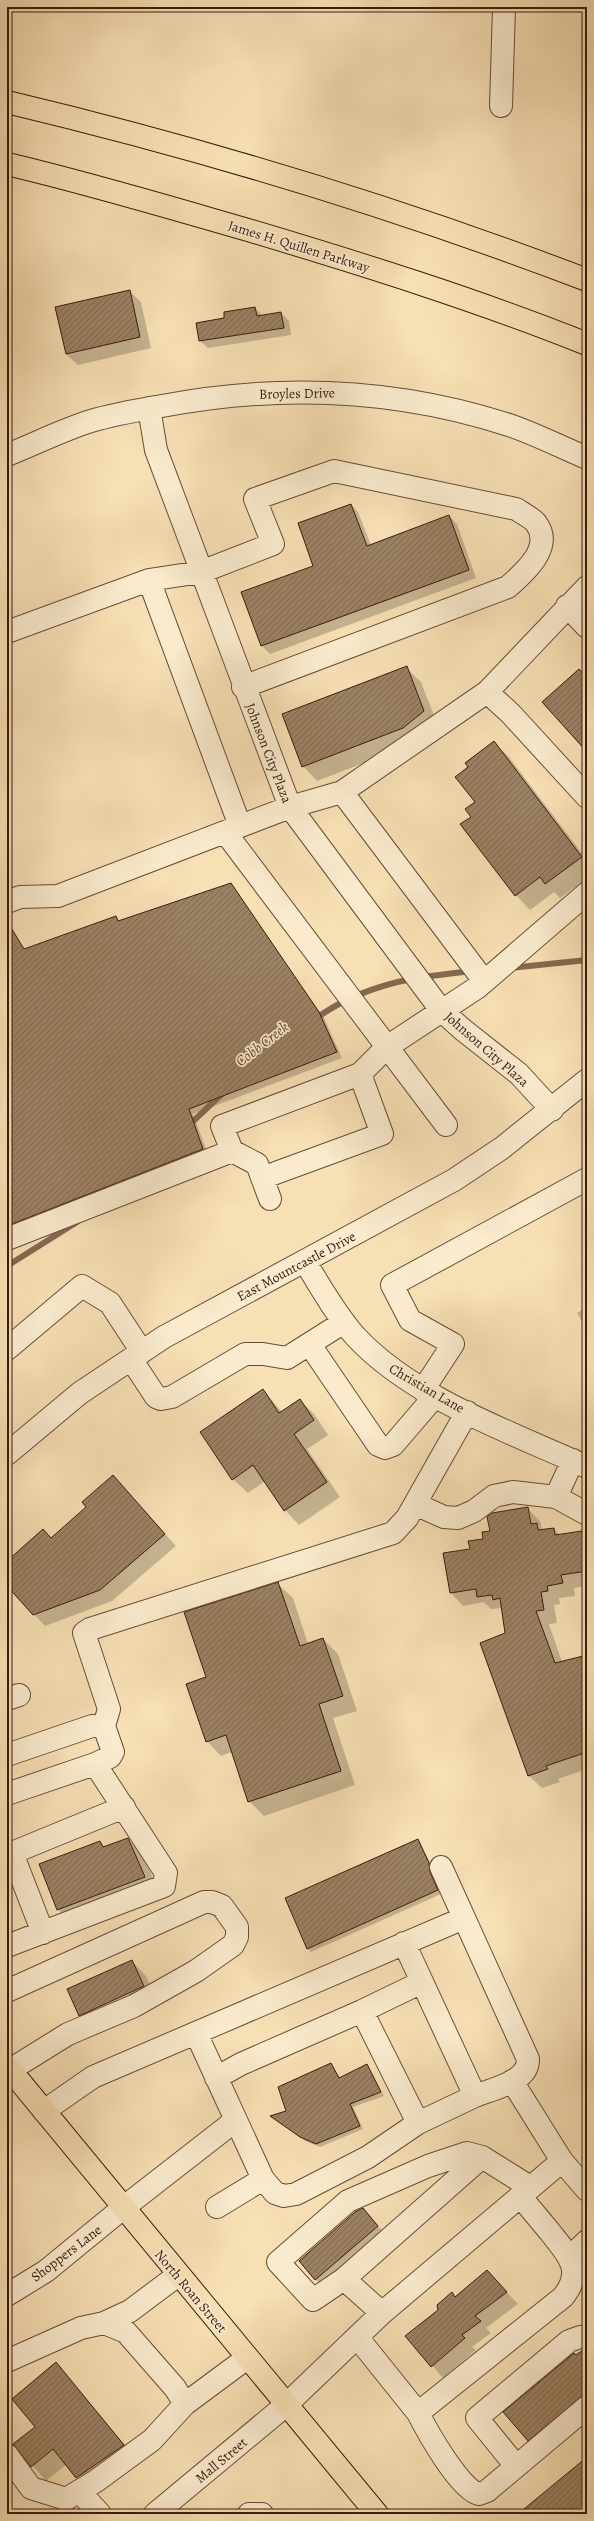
<svg xmlns="http://www.w3.org/2000/svg" width="594" height="2521" viewBox="0 0 594 2521" font-family="Alegreya,serif">
  <defs>
    <pattern id="building-hatch" width="6" height="6" patternUnits="userSpaceOnUse"><rect width="6" height="6" fill="#9b8164"/><path d="M-1 1l2-2M0 6l6-6M5 7l2-2" fill="none" stroke="#7f6951"/></pattern>
  </defs>
  <rect width="100%" height="100%" fill="#f7e0b4"/>
  <filter id="stains"><feTurbulence type="fractalNoise" baseFrequency=".005" numOctaves="4"/><feColorMatrix values="0 0 0 0 .2 0 0 0 0 .09 0 0 0 0 .02 0 0 0 .5 -.17"/></filter>
  <radialGradient id="worn" r=".72"><stop offset=".6" stop-color="#630" stop-opacity="0"/><stop offset="1" stop-color="#630" stop-opacity=".3"/></radialGradient>
  <path fill="#0003" d="M129,291L141,302L151,348L78,365L66,354Z
    M255,308L263,316L281,313L289,321L291,335L208,348L200,341L226,319Z
    M351,505L358,512L371,545L449,516L457,524L476,578L270,654L262,646L243,593L314,566Z
    M406,668L421,682L438,726L418,742L317,781L303,766Z
    M494,743L509,757L587,860V878L560,898L554,892L530,910L516,895L462,825L472,817L476,802L469,767Z
    M230,884L324,1018L342,1058L193,1114L208,1154L7,1233V938L14,935L25,950L116,917L120,921Z
    M587,1307V1330L577,1313Z
    M263,1390L282,1412L300,1400L314,1414L328,1435L307,1449L340,1497L299,1525L285,1510L265,1481L248,1493L233,1479Z
    M113,1477L176,1546L112,1601L45,1626L7,1585V1562L51,1538L88,1507Z
    M527,1508L540,1521L542,1530L554,1529L560,1535L582,1532L587,1538V1586L574,1588L575,1596L559,1598L560,1604L554,1605L557,1623L549,1624L562,1662L587,1656V1769L558,1779L560,1782L542,1788L529,1776L503,1608L491,1609L484,1602L463,1606L451,1593L471,1550L491,1532Z
    M278,1584L293,1598L308,1644L323,1639L338,1654L357,1711L333,1718L355,1785L264,1816L249,1801L232,1752L221,1756L207,1741L208,1678Z
    M128,1839L142,1854L159,1891L72,1924L58,1909L100,1842L105,1847Z
    M418,1840L433,1868V1877L441,1894L311,1952L308,1949Z
    M132,1961L146,1976L157,2001L94,2030L80,2015Z
    M331,2064L340,2078L367,2065L384,2096L353,2107L363,2129L320,2147L305,2141L272,2117L288,2111Z
    M363,2209L389,2238L327,2290L315,2279Z
    M498,2283L518,2304L486,2328L491,2333L472,2347L476,2350L443,2378L407,2336L439,2310L452,2294L455,2297Z
    M587,2352V2412L540,2451L528,2440L576,2356Z
    M56,2364L138,2460L92,2492L67,2464L46,2481L14,2444L36,2427Z"/>
  <g fill="none" stroke-linecap="round" stroke-linejoin="round">
    <path stroke="#846950" stroke-width="6" d="M510,968L587,960
      M423,977L471,971
      M314,1020C341,999 379,985 412,979
      M188,1126L223,1093
      M7,1266L77,1222"/>
  </g>
  <path fill="url(#building-hatch)" stroke="#381b0e" d="M130,290L140,337L66,354L55,307Z
    M255,307L257,316L281,312L284,328L199,341L196,323L224,318V312Z
    M351,504L367,546L449,515L469,570L261,646L241,592L313,566L298,523Z
    M407,666L424,711L403,728L302,767L282,714Z
    M579,669L587,678V752L542,702Z
    M494,741L582,857L545,884L540,877L515,896L460,824L471,817L465,809L475,802L455,777L468,767L465,763Z
    M231,883L319,1012L337,1052L189,1109L203,1149L7,1226V921L24,949L116,916L118,921Z
    M263,1389L279,1413L300,1399L314,1420L294,1434L327,1482L284,1511L253,1465L232,1480L200,1432Z
    M113,1475L165,1534L100,1590L33,1615L7,1586V1561L43,1529L51,1538L86,1507L82,1502Z
    M528,1507L531,1524L537,1523L538,1530L554,1528L555,1535L582,1531L584,1544L587,1543V1571L561,1575L563,1583L547,1586L548,1591L541,1592L544,1610L536,1611L555,1663L587,1655V1752L546,1766L548,1769L528,1776L480,1643L505,1633L500,1598L493,1600L492,1595L477,1597L476,1589L450,1593L443,1553L470,1549L468,1541L483,1539L482,1532L490,1531L487,1517L492,1513Z
    M278,1582L300,1646L323,1638L343,1696L319,1704L341,1771L248,1802L226,1735L206,1742L186,1684L206,1677L184,1612Z
    M128,1838L145,1877L57,1910L39,1864L100,1841L103,1847Z
    M418,1839L429,1863L430,1872L438,1890L307,1949L285,1898Z
    M132,1960L144,1986L79,2016L67,1989Z
    M331,2063L339,2078L367,2064L381,2092L350,2104L360,2126L316,2144L300,2137L270,2116L286,2111L278,2087Z
    M363,2208L378,2226L315,2280L299,2261L355,2212Z
    M487,2270L507,2292L475,2316L481,2321L462,2335L465,2338L431,2367L405,2336L438,2310L437,2305L452,2292L455,2297Z
    M583,2350H587V2393L528,2441L503,2412L574,2353L576,2355Z
    M56,2362L124,2445L76,2478L53,2449L31,2467L13,2444L35,2427L12,2399Z
    M587,2457V2514H518Z"/>
  <g fill="none" stroke-linecap="round" stroke-linejoin="round">
    <g stroke="#684c38" stroke-width="24">
      <path id="minor" d="M501,106L504,7
        M149,408L156,450L290,807L441,1010L462,1029L519,1074L552,1110
        M7,455C35,444 62,430 91,421C114,414 139,410 162,406C278,384 395,388 509,425C535,434 561,447 587,458
        M149,580L240,826
        M567,606L587,627
        M7,632L149,580L201,572L273,544L255,499L334,471L516,509C522,513 532,518 536,523C554,547 525,572 508,587L243,687
        M487,692L511,714L587,797
        M342,792L484,981
        M225,832L446,1125
        M7,902L20,897L58,896L290,807L342,792L487,692L587,587
        M262,1178L382,1134L360,1074
        M270,1199L257,1164L232,1151L222,1126L360,1074L387,1047L478,987L587,893
        M7,1239L232,1151
        M305,1262C321,1287 336,1315 356,1337C414,1399 511,1432 587,1467
        M310,1345L378,1445L385,1448L393,1445L435,1396
        M7,1349L82,1286L110,1303L142,1352
        M131,1359L156,1397L161,1399L172,1397L245,1354H263L287,1358L344,1322
        M423,1390L453,1344L410,1320L392,1285L587,1179
        M7,1454L80,1393L164,1337L454,1180L502,1148L587,1080
        M556,1497L573,1460
        M415,1504L444,1517L458,1518L474,1511L494,1496L513,1492L556,1497L587,1514
        M7,1699L19,1695
        M7,1755L92,1726H104
        M7,1794L95,1764L110,1757L113,1752L104,1726L109,1709L84,1633L90,1629L393,1533L407,1518L467,1412
        M12,1853L43,1933
        M7,1855L124,1807
        M404,1943L475,2096C492,2089 529,2082 528,2059L441,1867
        M7,1946L164,1886L166,1873L95,1764
        M7,1991L204,1902H212L222,1906L237,1927V1937L233,1945L196,1971L134,2006L68,2034L10,2070
        M362,2011L422,1982
        M196,2033L263,2179L275,2193L284,2196L296,2194L368,2157L418,2123L362,2011L241,2064L216,2078
        M512,2081L562,2161L587,2190
        M44,2111L93,2077L464,1918
        M418,2123L475,2096
        M482,2157L344,2279L313,2300L278,2262L348,2201L428,2166L467,2153L482,2157L530,2187
        M217,2207L263,2179
        M570,2257L587,2241
        M344,2279L382,2313
        M7,2295L46,2271L123,2208L236,2120
        M104,2323L126,2332L175,2388L185,2404
        M357,2337L418,2413L563,2297C585,2270 567,2254 550,2232C540,2220 530,2208 520,2196
        M7,2361L81,2328L104,2323L130,2311L178,2275
        M418,2413C427,2431 460,2490 479,2494L487,2491L587,2407
        M7,2455L31,2488L66,2499L96,2481L152,2440L185,2404L247,2358
        M516,2466L477,2418L569,2341L580,2337H587
        M79,2491L100,2514
        M155,2514L286,2405L382,2313L562,2161
        M249,2514H262"/>
    </g>
    <g stroke="#381b0e" stroke-width="24">
      <path id="major" d="M7,2066L377,2514"/>
    </g>
    <g stroke="#381b0e" stroke-width="24">
      <path id="highway" d="M7,102C204,149 398,208 587,280
        M7,164C88,183 168,207 248,230C362,264 477,300 587,344"/>
    </g>
    <use href="#minor" stroke="#faebce" stroke-width="22"/>
    <use href="#major" stroke="#f7e0b4" stroke-width="22"/>
    <use href="#highway" stroke="#f7e0b4" stroke-width="22"/>
  </g>
  <g text-anchor="middle" stroke-width="3.5" stroke-linejoin="round" paint-order="stroke">
    <g font-size="14" fill="#381b0e" stroke="#faebce">
      <text transform="translate(299 246) rotate(17)" y="5">James H. Quillen Parkway</text>
      <text transform="translate(297 393) rotate(-1)" y="5">Broyles Drive</text>
      <text transform="translate(269 753) rotate(69)" y="5">Johnson City Plaza</text>
      <text transform="translate(487 1049) rotate(41)" y="5">Johnson City Plaza</text>
      <text transform="translate(296 1266) rotate(-28)" y="5">East Mountcastle Drive</text>
      <text transform="translate(427 1388) rotate(30)" y="5">Christian Lane</text>
      <text transform="translate(66 2253) rotate(-37)" y="5">Shoppers Lane</text>
      <text transform="translate(191 2291) rotate(50)" y="5">North Roan Street</text>
      <text transform="translate(221 2460) rotate(-40)" y="5">Mall Street</text>
    </g>
    <g font-size="15" font-style="italic" fill="#644834" stroke="#faebce">
      <text transform="translate(262 1044) rotate(-38)" y="5">Cobb Creek</text>
    </g>
  </g>
  <rect width="594" height="2521" fill="none" stroke="#f7e0b4" stroke-width="24"/>
  <rect x="8" y="8" width="578" height="2505" fill="none" stroke="#381b0e" stroke-width="2"/>
  <rect x="12" y="12" width="570" height="2497" fill="none" stroke="#381b0e"/>
  <rect width="100%" height="100%" filter="url(#stains)"/>
  <rect width="100%" height="100%" fill="url(#worn)"/>
</svg>
